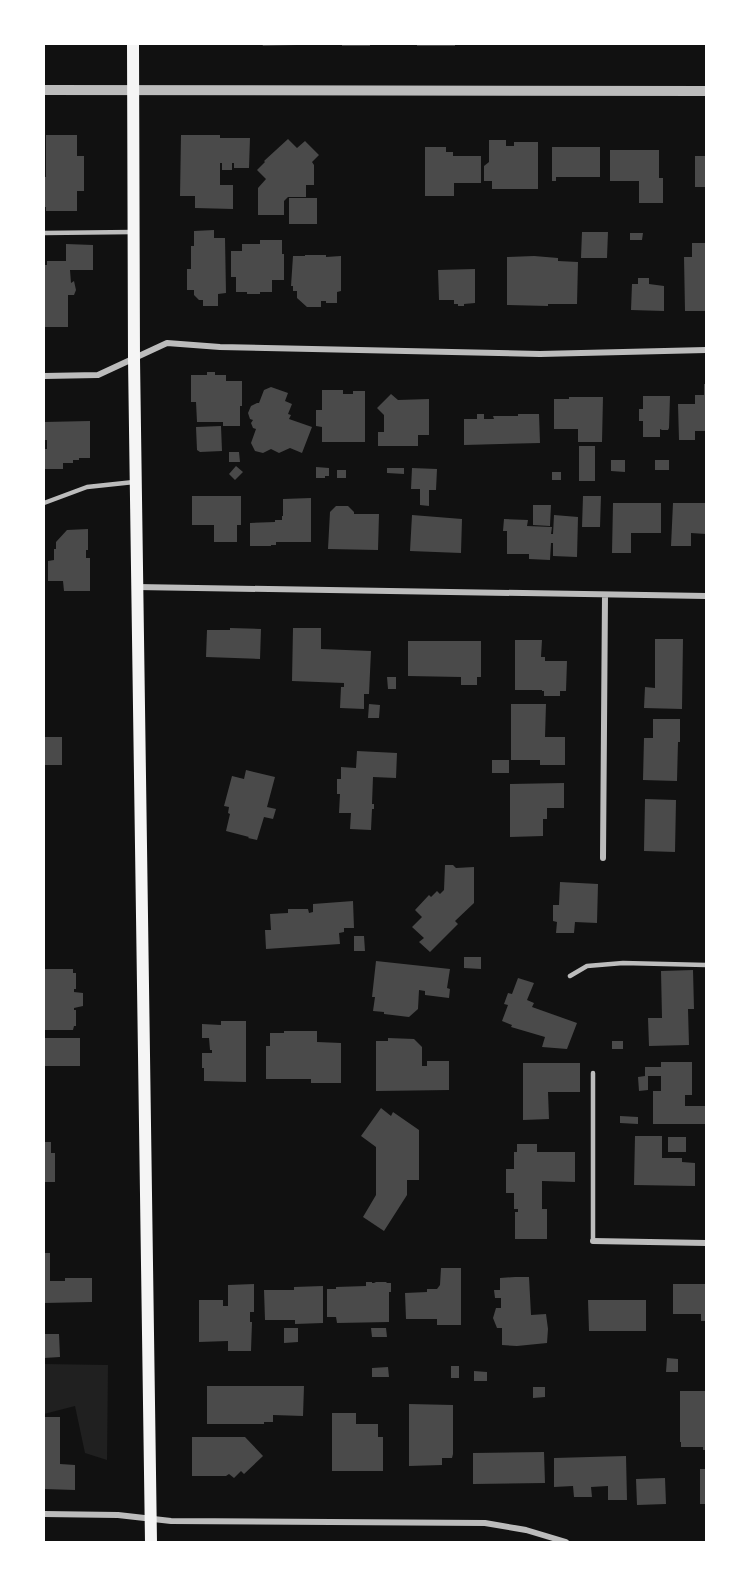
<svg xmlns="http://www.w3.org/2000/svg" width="750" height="1586" viewBox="0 0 750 1586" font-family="'Source Sans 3',sans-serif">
  <rect width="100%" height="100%" fill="#111"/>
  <path fill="#202020" d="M44,1364L108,1365L107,1460L85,1453L75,1406L44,1414Z"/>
  <path fill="#4a4a4a" d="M262,44H297V45L263,46Z
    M342,44H370V46H342Z
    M417,44H455V46H417Z
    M46,135H77V156H84V191H77V211H46V207H44V177H46Z
    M181,135H220V138H250L249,168H234V163H232V170H222V163H220V185H233V209L195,208V196H180Z
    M288,139L297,148L305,141L319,155L312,162L314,165V185H306V197H288L284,201V215H258V188L266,179L257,170L265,162L264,161Z
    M489,140H506V146H514V142H538V189H492V181H484V166L489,162Z
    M425,147H446V152H453V156H481V183H454V196H425Z
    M552,147H600V177H556V181H552Z
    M610,150H659V178H663V203H639V181H610Z
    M695,156H706V187H695Z
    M289,198H317V224H289Z
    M214,230V238H225L226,293L218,294V306H203V300H199L194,295V290H187V269H191V246H194V231Z
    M582,232H608L607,258H581Z
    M630,233H643L642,240H630Z
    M260,240H282V254H284V280H272V292H260V294H247V292H236V277H231V251H242V244H260Z
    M692,243H706V311H685L684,257H692Z
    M66,244L93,245V270H70L71,283L74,281L76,290L74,295H68V327H44V265H47V261H66Z
    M305,255H326V257L341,256V291L337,292V303H326V301H321V307H307L297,298V291H293V286H291L293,256H305Z
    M534,256L558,258V261L578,262L577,304H548V306L507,305V257Z
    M475,269V303L464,304V306H458V304H454V300H439L438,270Z
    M638,278H649V284L664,286V311L631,310L632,284H638Z
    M207,372H215V375H226V381H242V406H240V426H223V422H197L196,402H191V375H207Z
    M704,384H706V431H695V440H679L678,404H695V395H704Z
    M271,387L288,393L285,401L292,404L288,414L291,415L289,419L312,427L302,453L290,448L279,453L271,449L263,453L255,451L251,443L256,429L253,428L251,423L253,420L250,419L248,413L251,406L257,403H259L264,390Z
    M322,390H343V394H353V391H365V442H322V427L316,426V410H322Z
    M391,394L398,400L429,399V435H418V446H378V432H384V415L377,408Z
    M643,396H670L669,428L668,430H662L660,429V437H643V421H639V409H643Z
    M569,397H603L602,442H578V429H554V399H569Z
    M477,414H484V419H494L493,416H518V414H539L540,443L464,445V419H477Z
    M90,421V458H79V460H73V463H63V469H44V449H47V440H44V422Z
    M221,426L222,451L200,452L197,450L196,427Z
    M579,446H595V481H579Z
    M229,452H239L240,462H229Z
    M611,460H625V472L611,471Z
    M655,460H669V470H655Z
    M236,466L243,472L235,480L229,474Z
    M316,467L329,468V476H325V478H316Z
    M387,468H404V474L387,473Z
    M412,468L437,469L436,490H429V506L420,505V489H411Z
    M337,470H346V478H337Z
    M552,472H561V480H552Z
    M192,496H241V525H237V542H214V525H192Z
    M583,496H601L600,527H582Z
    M311,498V542H276V545H271V546H250V523L275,522V520H282V516H283V499Z
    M613,503H661V533H631V553H612Z
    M673,503H706V534L691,533V546H671Z
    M533,505H551L550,526L533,525Z
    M336,506H348L354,512V514H379L378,550L328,549L330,512Z
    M412,515L462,519L461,553L410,551Z
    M554,515L578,517L577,557L553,556V543H551L550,560L529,559V554H507V531H503L504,519L528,520L527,526L552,527L551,534H553Z
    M88,529V550H86V558H90V591H64L63,581H48V561L54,560V549H56V542L67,530Z
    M230,628L261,629L260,659L206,657L207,630H230Z
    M293,628H321V649L371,651L369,694H364V709L340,708L341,687H344V683L292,681Z
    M655,639H683L682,709L644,708L645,687L655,688Z
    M515,640H542L541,657H545V661H567L566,691H560V696H544V691H542V690H515Z
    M408,641H481V677H477V685H461V677L408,676Z
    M387,677H396V689H388Z
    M369,704L380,705L379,718H368Z
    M511,704H546L545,737H565V765H540V760H511Z
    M653,719H680V742H678L677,781L643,780L644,738H653Z
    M44,737H62V765H44Z
    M357,751L397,753L396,778L373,777L372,804H374V809H372L371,830L350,829L351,813H339L340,794H337V779H341V767L356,768Z
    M492,760H509V773H492Z
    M246,770L275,777L267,807L276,809L273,819L264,817L257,840L248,838L249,837L226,831L230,814L228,813L229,807L224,806L232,776L244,779Z
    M564,783V808H547V819H543V836L510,837V784Z
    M645,799L676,800L675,852L644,851Z
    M445,865H453L456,868L474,867V903L455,921L458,924L430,952L419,942L424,938L412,927L422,917L415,910L429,895L431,897L437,891L440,894L444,890Z
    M560,882L598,884L597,923L575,922L574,933H556L557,922L553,921V905H559Z
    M353,901L354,928H344V932L339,933L340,944L266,949L265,930H271L270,914L288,913V909H308L309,913L313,912V904Z
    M354,936H364L365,951H354Z
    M464,957H481V969L464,968Z
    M376,961L450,969L447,988L450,989L449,998L425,995V991L419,990L418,1009L409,1017L384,1014V1012L373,1011L375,997H372Z
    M44,969H73V973H76V989H74V992L83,993V1006L74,1008V1010H76V1026H74L73,1030H44Z
    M693,970L694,1009H688L689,1045L649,1046L648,1018H662L661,971Z
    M518,978L534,983L527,1000L534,1003L532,1007L577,1023L567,1049L542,1047L545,1037L511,1027L512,1025L502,1021L508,1005L504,1004L508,993L512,994Z
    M221,1021H246V1082L204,1081V1068H202V1053H212V1050H210L209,1038H202V1024L221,1025Z
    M284,1031H317V1042L341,1043V1083H311V1079H266V1046H270V1033H284Z
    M44,1038H80V1066H44Z
    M388,1038L414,1039L422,1047V1066H427V1061H449V1090L376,1091V1041H388Z
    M612,1041H623V1049H612Z
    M661,1062H692V1095H685V1106H705V1124H653V1091H661V1076H648V1090L639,1091L638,1077L645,1076V1067H661Z
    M523,1063H580V1092H548L549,1119L523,1120Z
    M381,1108L391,1116L393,1112L419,1130V1180H407V1195L384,1231L363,1217L376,1195V1147L361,1136Z
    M620,1116L638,1117V1124L620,1123Z
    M635,1136H662V1158H682V1162L695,1163V1186L634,1185Z
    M668,1137H686V1152H668Z
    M44,1142H51V1153H55V1182H44Z
    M517,1144H537V1152H575V1182L542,1181V1209H547V1239H515V1212H518V1209H514V1193H506V1169H514V1152H517Z
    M44,1253H50V1281H65V1278H92V1302L44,1303Z
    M441,1268H461V1325H437V1319H406L405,1293L427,1292V1289H437L440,1285Z
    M515,1277H529L531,1315L546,1314L548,1329L547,1343L517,1346L502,1345V1328H497L493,1318L496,1308H501V1298H495L494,1290H500V1278Z
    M366,1282H372V1283H374L376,1282H386L387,1283H391V1292H389V1322L337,1323L336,1317H327V1289H336V1287L366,1286Z
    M254,1284V1312H250V1322H252L251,1351H228V1341L199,1342V1300H223V1306H228V1285Z
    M673,1284H706V1321H701V1314H673Z
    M323,1286V1323L295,1324V1320H265L264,1290H294V1287Z
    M588,1300H646V1331H589Z
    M284,1328H298V1342L284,1343Z
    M371,1328H386L387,1337H372Z
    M44,1334H59L60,1357L44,1358Z
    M667,1358L678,1359V1372H666Z
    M451,1366H459V1378H451Z
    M388,1367L389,1377H372V1368Z
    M474,1371L487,1372V1381H474Z
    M207,1386H304L303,1416L273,1415V1422H264V1424H207Z
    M533,1387H545V1397L533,1398Z
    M680,1391H706V1450H703V1447H681V1442H680Z
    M409,1404L453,1405V1454L452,1458H442V1465L409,1466Z
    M332,1413H356V1424H378V1437H383V1471H332Z
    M44,1417H60V1464L75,1465V1490L44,1489Z
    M192,1437H245L263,1456L244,1474L241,1471L234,1478L229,1474L226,1476H192Z
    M544,1452L545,1483L473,1484V1453Z
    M626,1456L627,1500H608V1486L591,1487L592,1497H574L573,1486L554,1487V1458Z
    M700,1469H706V1504H700Z
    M665,1478L666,1504L637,1505L636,1479Z"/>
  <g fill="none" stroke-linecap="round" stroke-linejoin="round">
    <path stroke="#bcbcbc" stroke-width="4.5" d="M44,233L133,232
      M44,503L87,487L134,482
      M570,976L587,966L623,963L706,965
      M593,1073V1241"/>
    <path stroke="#bcbcbc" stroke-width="6" d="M44,376L98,375L167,343L220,347L540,354L706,350
      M137,587L706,596
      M603,858L605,595
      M593,1241L706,1243
      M44,1514L118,1515L171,1521L485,1523L526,1530L566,1542"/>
    <path stroke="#bcbcbc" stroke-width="10" d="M44,90L706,91"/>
    <path stroke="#f5f5f5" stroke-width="12" d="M133,44L134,359L151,1542"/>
  </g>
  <rect width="750" height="1586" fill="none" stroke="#ffffff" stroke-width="90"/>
</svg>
